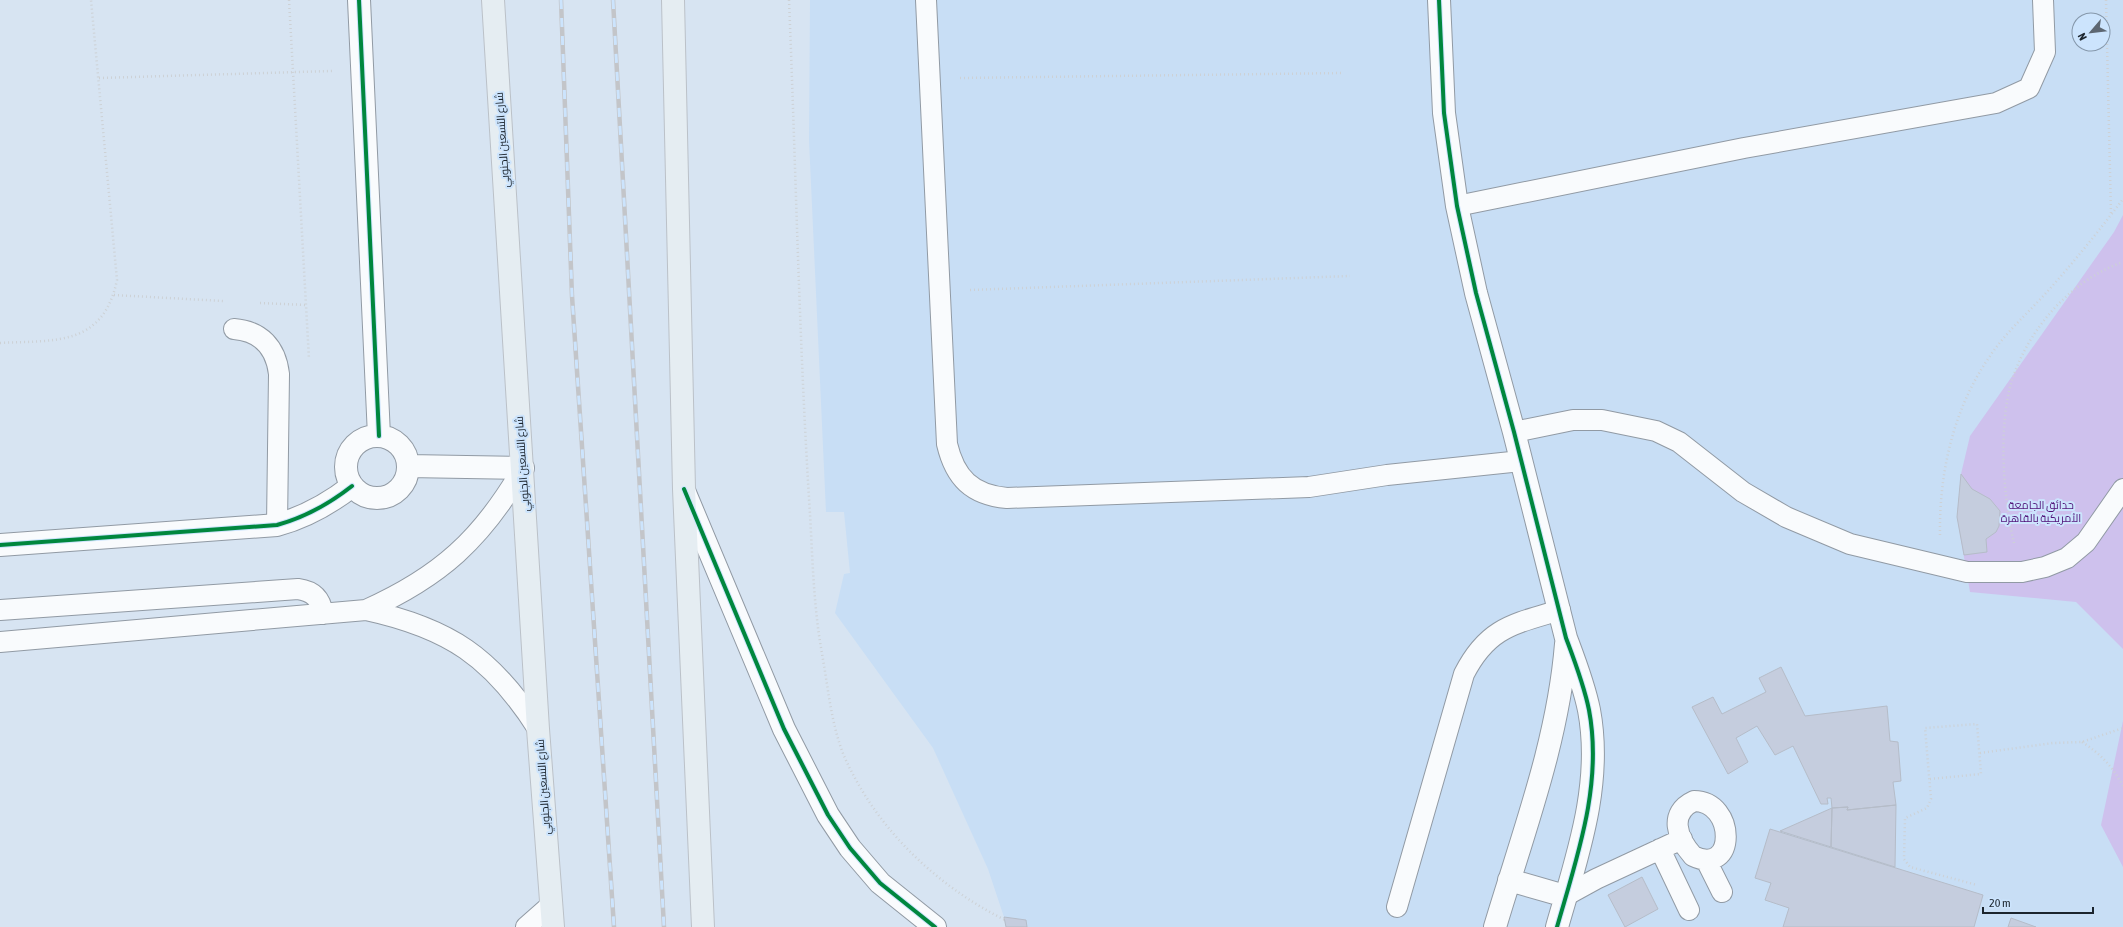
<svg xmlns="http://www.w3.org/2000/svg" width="2123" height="927" viewBox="0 0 2123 927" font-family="'Asap Condensed',Cairo,sans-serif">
  <rect width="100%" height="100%" fill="#d7e4f2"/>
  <path fill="#c8def5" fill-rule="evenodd" d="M810,0H2123V927H1006L1004,917L988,869L933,748L835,613L844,574L850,573L844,512H826L809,140ZM2079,20H2103V44H2079Z"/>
  <path fill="#cec1ed" d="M2123,215V649L2076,602L1970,592L1957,517L1961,474L1970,436L2114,232Z
    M2123,721V867L2101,825Z"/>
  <path fill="#c5cdde" stroke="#b5bcc8" d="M1961,474L1972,489L1990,499L2000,511L1999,526L1996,532L1986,539L1987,552L1964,555L1957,517Z
    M1781,667L1805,716L1887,706L1890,741L1898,742L1901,781L1893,782L1896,805L1847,810L1848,807L1832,808L1831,798H1827L1828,804H1821L1793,746L1775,755L1757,726L1736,738L1748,762L1728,774L1692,707L1713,697L1722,714L1766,692L1759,678Z
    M1896,805L1895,867L1831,847L1832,808L1848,807L1847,810Z
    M1832,808L1831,847L1780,831Z
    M1770,829L1983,895L1974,927H1783L1789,908L1765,900L1771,883L1755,878Z
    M1642,877L1658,909L1625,927L1608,895Z
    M1004,917L1026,920L1027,927H1006Z
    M2011,918L2036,927H2008Z"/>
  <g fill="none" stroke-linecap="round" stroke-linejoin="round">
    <g stroke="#919aa4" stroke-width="22">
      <path id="lane" d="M926,0L947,444C955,478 972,495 1007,498L1309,487L1387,475L1521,461
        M1457,206L1744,148L1996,103L2029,88L2045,52L2043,0
        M234,329C261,331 276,348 279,374L277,525
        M1514,432L1573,420H1602L1656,431L1679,442L1743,492L1786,517L1850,544L1967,572H2022L2045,567L2067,558L2086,542L2123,489
        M0,610L298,589C313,591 321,599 323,614
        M366,610C440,577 482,539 523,468
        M0,642L366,610C449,628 492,657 538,729
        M1694,801C1736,801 1737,877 1693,856C1677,838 1668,813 1694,801Z
        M1660,849L1689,910
        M1706,860L1722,892
        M1565,896L1596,879L1682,839
        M1397,907L1464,674C1488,627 1514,624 1560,610
        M526,927L551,905"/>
    </g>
    <g stroke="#919aa4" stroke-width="24">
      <path id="street" d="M359,0L379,436
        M1439,0L1444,113L1457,206L1476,293L1514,432L1566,638C1575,662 1584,685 1589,710C1603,784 1577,857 1557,927
        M346 467a31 31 0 1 1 62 0a31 31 0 1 1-62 0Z
        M408,466L523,468
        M685,493L784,729L828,815L850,848L880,883L935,927
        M0,545L277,525C306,517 329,504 352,486
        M1509,880L1565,896
        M1495,927C1523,833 1558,742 1566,644"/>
    </g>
    <g stroke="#bbc1c8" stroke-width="24">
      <path id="primary" d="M493,0L538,729L553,927
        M673,0L684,489L703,927"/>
    </g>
    <path stroke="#cdd1d5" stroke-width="2.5" stroke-dasharray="1 3" stroke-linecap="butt" d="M289,0L309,359
      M789,0C796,171 799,343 810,514C812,549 813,584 817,619C819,639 823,658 826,678C830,704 834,731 844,756C876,828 935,885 1005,920
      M2106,0L2111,214
      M99,78L332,71
      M960,78L1343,73
      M970,290L1350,276
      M114,295L223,301
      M260,303L306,305
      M0,343C55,340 103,347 117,280L91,0
      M1940,535C1939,474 1953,410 1988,359C2004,334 2026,315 2046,293C2073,263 2099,231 2123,199
      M2014,543C2003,497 1998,425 2012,380C2029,328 2071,280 2123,262
      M2082,742C2101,754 2112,766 2123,786
      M1980,753L2053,743L2082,742L2123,728
      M1930,779L1981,774L1977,724L1925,728L1931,799L1927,808L1905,818L1904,859L1910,867L1977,885"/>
    <use href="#lane" stroke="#f9fbfd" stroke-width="20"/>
    <use href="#street" stroke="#f9fbfd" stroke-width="22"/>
    <use href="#primary" stroke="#e5edf2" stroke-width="22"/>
    <g stroke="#c3c5c9" stroke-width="4.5">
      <path id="rail" d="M561,0L572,296L614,927
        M613,0L664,927"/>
    </g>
    <use href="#rail" stroke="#cce4fd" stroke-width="3" stroke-dasharray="9" stroke-linecap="butt"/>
    <g stroke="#cce4fd" stroke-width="6">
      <path id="cycleway" d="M359,0L379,436
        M1439,0L1444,113L1457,206L1476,293L1514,432L1566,638C1575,662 1584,685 1589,710C1603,784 1577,857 1557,927
        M684,489L784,729L828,815L850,848L880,883L935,927
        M0,545L277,525C306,517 329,504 352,486"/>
    </g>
    <use href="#cycleway" stroke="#00873e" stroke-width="4"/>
  </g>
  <g text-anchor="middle" stroke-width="4" stroke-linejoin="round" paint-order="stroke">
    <g font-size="11" fill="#1b242d" stroke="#cce4fd">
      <text transform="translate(502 140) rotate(-94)" y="4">شارع التسعين الجنوبي</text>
      <text transform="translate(522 464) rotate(-94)" y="4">شارع التسعين الجنوبي</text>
      <text transform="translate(543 787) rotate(-94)" y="4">شارع التسعين الجنوبي</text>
    </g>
    <g font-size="11" fill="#511379" stroke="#cce4fd">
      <text x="2041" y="509">حدائق الجامعة<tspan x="2041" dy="13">الأمريكية بالقاهرة</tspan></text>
    </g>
  </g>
  <g transform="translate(2091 32) rotate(242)"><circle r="19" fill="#cce4fd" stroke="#8597aa"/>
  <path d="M0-3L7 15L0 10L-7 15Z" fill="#5d6772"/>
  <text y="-6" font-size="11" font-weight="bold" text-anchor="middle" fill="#1b242d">N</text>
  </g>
  <path d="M1983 907v6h110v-6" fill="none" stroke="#1b242d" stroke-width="2"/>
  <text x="1989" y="907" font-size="12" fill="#1b242d" stroke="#cce4fd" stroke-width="3" paint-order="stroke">20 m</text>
</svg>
